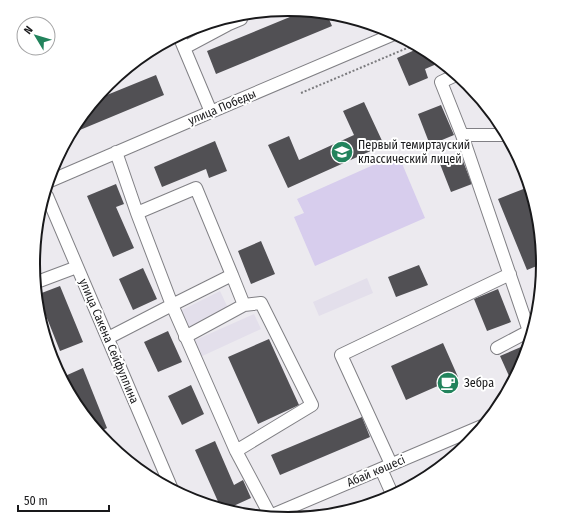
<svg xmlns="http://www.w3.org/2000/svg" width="577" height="529" viewBox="0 0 577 529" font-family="'Fira Sans Condensed',sans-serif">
  <rect width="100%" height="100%" fill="#eceaef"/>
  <path fill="#e3dfeb" d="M367,278L373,293L319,316L313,302Z
    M220,291L228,308L186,329L178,312Z
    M254,314L261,329L198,358L191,342Z"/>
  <path fill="#d7cded" d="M398,154L425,218L315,266L294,217L304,213L297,199Z"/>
  <path fill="#515054" d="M302,12L328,17L332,26L216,74L207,51Z
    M417,49L439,63L425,69L428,78L409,86L397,58Z
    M156,75L164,95L75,132L97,99Z
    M364,102L384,145L288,188L268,145L289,136L299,160L354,135L343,111Z
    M441,105L454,135L430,145L418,114Z
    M215,141L227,171L209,178L206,169L162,187L154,167Z
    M461,156L472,184L451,192L440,164Z
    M116,184L124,204L116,207L134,248L113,257L87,196Z
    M526,188L531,200L544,263L527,270L498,199Z
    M261,241L275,274L251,284L238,251Z
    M419,265L428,285L396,297L388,277Z
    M143,268L157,299L133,310L119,279Z
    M60,286L83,342L60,351L41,303L39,294Z
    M498,289L511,322L487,331L474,299Z
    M168,331L182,362L158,372L144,342Z
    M269,339L299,405L258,424L228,357Z
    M443,343L458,377L406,400L391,366Z
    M528,344L524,362L518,372L509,376L500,356Z
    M83,368L107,428L99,432L70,388L65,376Z
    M191,385L204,414L182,425L168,396Z
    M362,417L370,437L280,475L271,455Z
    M105,431L113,448L108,445L100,434Z
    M215,441L234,485L243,480L251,498L229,508L220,506L195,450Z"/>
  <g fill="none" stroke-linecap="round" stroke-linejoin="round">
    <g stroke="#818085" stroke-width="14">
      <path id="minor" d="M228,21L229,24L241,19
        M179,36L211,112
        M184,48L229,24
        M456,75L441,82L462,135L529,331
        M462,135H504
        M50,181L199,117L394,34
        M47,196L171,487
        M137,213L196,188L232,275L172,305L236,451L312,405L261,303L244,305L232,275
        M37,282L77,267
        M185,337L244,305
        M108,338L172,305L137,213L116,152
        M497,348L531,330
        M236,451L269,513V516
        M391,464L341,355L510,274
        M381,469L393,496
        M270,516L482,426"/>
    </g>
    <path stroke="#7b7b7e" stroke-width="2" stroke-dasharray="2 2" stroke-linecap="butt" d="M301,93L412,46"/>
    <use href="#minor" stroke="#fff" stroke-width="12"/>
  </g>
  <defs>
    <g id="school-disc" transform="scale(1.15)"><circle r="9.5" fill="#22835c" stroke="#fff"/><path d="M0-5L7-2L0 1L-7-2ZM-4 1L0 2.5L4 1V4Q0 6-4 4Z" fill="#fff"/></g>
    <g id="cafe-disc" transform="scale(1.15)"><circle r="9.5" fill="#22835c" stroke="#fff"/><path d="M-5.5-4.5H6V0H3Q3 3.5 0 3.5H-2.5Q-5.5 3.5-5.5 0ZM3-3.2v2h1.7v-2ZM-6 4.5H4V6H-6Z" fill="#fff"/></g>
  </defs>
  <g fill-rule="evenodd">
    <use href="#school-disc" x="342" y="152"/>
    <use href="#cafe-disc" x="448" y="383"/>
  </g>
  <g text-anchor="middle" stroke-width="4" stroke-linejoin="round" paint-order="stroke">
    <g font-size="12" fill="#19191b" stroke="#fff">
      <text transform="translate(222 107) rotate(-23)" y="4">улица Победы</text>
      <text transform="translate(109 341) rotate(67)" y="4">улица Сакена Сейфуллина</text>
      <text transform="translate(376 471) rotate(-23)" y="4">Абай көшесі</text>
    </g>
    <g font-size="12" fill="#19191b" stroke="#fff" text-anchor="start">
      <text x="358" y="149">Первый темиртауский<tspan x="358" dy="14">классический лицей</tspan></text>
      <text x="464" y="387">Зебра</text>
    </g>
  </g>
  <path d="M0 0H577V529H0ZM40 264a248 248 0 1 1 496 0a248 248 0 1 1-496 0Z" fill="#fff" fill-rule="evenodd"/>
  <path fill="none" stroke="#19191b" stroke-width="2" d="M40 264a248 248 0 1 1 496 0a248 248 0 1 1-496 0Z"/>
  <g transform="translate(36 36) rotate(308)"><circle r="19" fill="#ffffff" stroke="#a3a3a4"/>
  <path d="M0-3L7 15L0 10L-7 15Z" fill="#22835c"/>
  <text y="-6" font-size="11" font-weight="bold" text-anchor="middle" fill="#19191b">N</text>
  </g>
  <path d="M18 505v6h91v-6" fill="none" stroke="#19191b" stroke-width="2"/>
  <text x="24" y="505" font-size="12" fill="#19191b" stroke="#ffffff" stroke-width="3" paint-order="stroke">50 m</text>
</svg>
